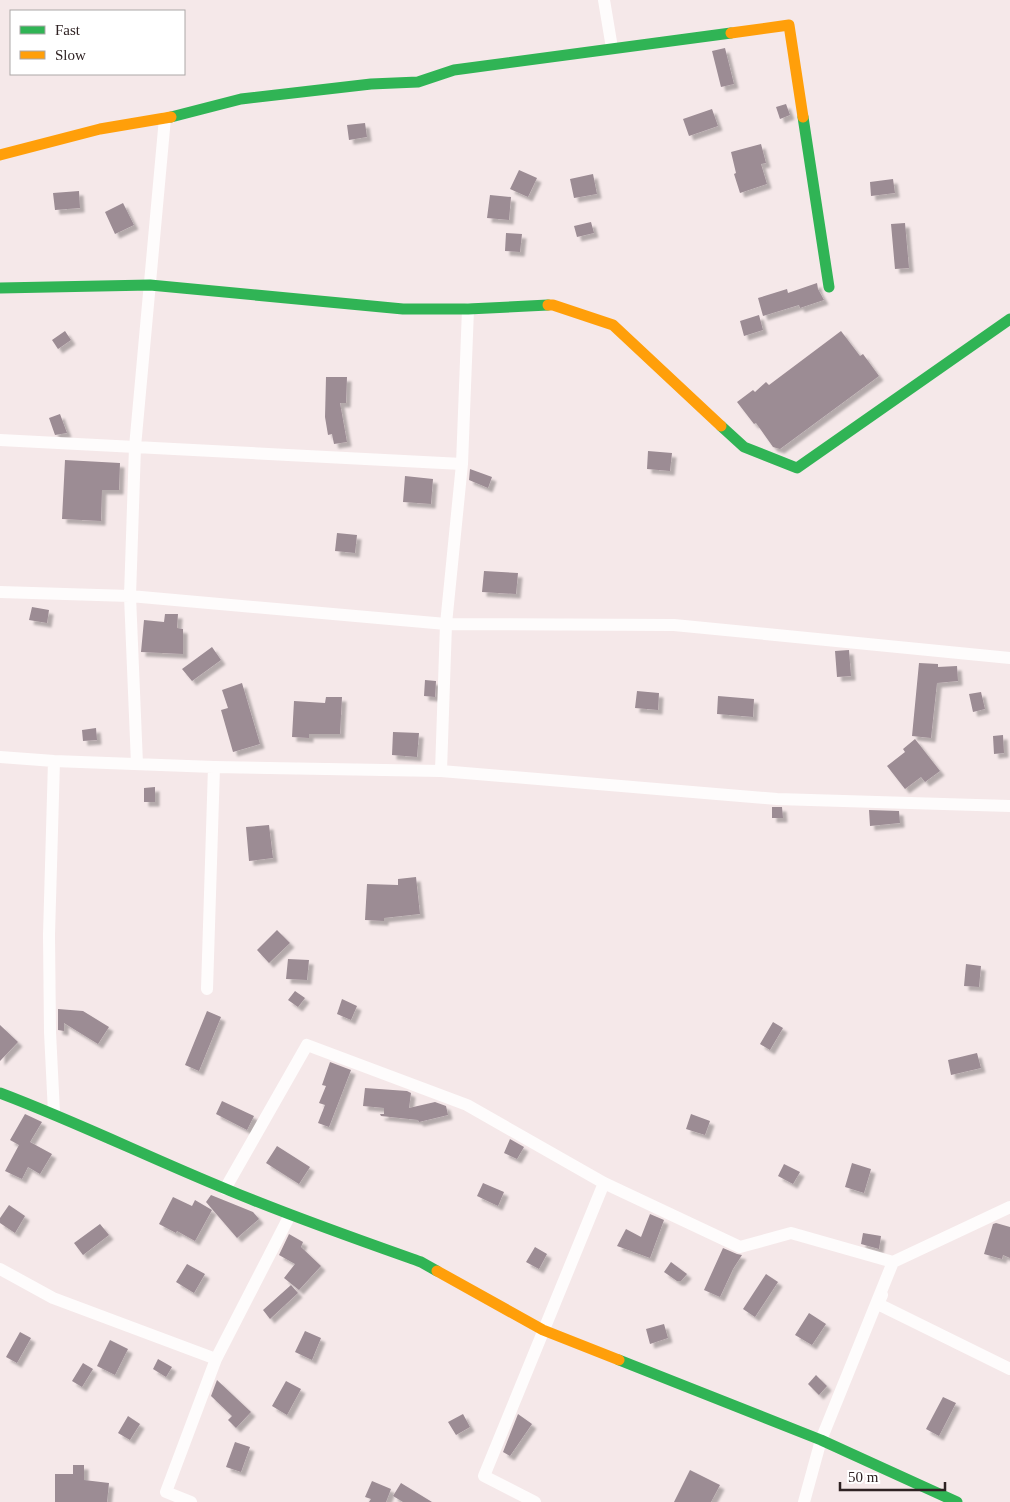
<svg xmlns="http://www.w3.org/2000/svg" width="1010" height="1502" viewBox="0 0 1010 1502" font-family="Georgia,serif">
  <defs>
    <filter id="shadow"><feDropShadow dx="4.5" dy="4.5" stdDeviation="1" flood-color="#0004"/></filter>
  </defs>
  <rect width="100%" height="100%" fill="#f5e8e9"/>
  <path fill="#9c8c94" filter="url(#shadow)" d="M725,48L734,84L721,87L712,51Z
    M786,104L790,115L780,119L776,107Z
    M712,109L718,126L689,136L683,119Z
    M365,123L367,137L349,140L347,125Z
    M761,144L766,163L761,164L767,184L740,193L734,174L736,173L731,152Z
    M519,170L537,178L528,197L510,189Z
    M593,174L597,194L574,198L570,179Z
    M893,179L895,193L871,196L870,182Z
    M79,191L80,208L55,210L53,193Z
    M490,195L511,197L509,220L487,218Z
    M123,203L134,225L115,234L105,212Z
    M591,222L594,233L577,237L574,226Z
    M905,223L909,268L895,269L891,224Z
    M506,233L522,234L520,252L505,251Z
    M817,283L818,289L824,300L800,308L799,305L763,316L758,298L787,289L788,293Z
    M759,315L763,330L744,336L740,321Z
    M65,331L71,340L58,349L52,340Z
    M841,331L860,356L863,354L879,376L780,449L773,447L756,423L754,424L737,402L753,390L755,392L766,382L769,385Z
    M326,377H347L346,403H340L347,442L334,444L332,434L328,435L325,417Z
    M60,414L67,433L55,435L49,418Z
    M648,451L672,453L670,471L647,469Z
    M65,460L120,463L119,490H102L101,521L62,519Z
    M470,469L492,477L488,488L469,480Z
    M405,476L433,479L431,504L403,502Z
    M337,533L357,535L355,553L335,551Z
    M484,571L518,573L516,594L482,592Z
    M32,607L49,610L47,623L29,620Z
    M165,614H178L177,628L183,629V654L141,652L144,620L164,622Z
    M212,647L221,660L192,681L182,669Z
    M849,650L851,676L837,677L835,651Z
    M919,663L938,664V667L957,666L958,681L937,683L931,738L912,736Z
    M425,680L436,681L435,697L424,696Z
    M242,683L260,744L233,752L221,710L228,708L222,690Z
    M637,691L659,693L658,710L635,708Z
    M981,692L985,709L973,712L969,694Z
    M718,696L754,699L753,717L717,714Z
    M326,697H342L340,734H309V738L292,737L294,701L325,703Z
    M96,728L97,740L83,741L82,730Z
    M393,732L419,733L417,757L392,755Z
    M1003,735L1004,753L994,754L993,736Z
    M915,739L940,771L925,782L921,777L905,789L887,766L905,752L903,749Z
    M155,787V802H144V788Z
    M772,807H782L783,818H772Z
    M869,810L899,811L900,823L870,826Z
    M269,825L273,858L249,861L246,827Z
    M416,877L420,914L384,918V921L365,920L367,884L398,885V879Z
    M277,930L290,943L269,963L257,950Z
    M288,959L309,960L307,980L286,979Z
    M966,964L981,966L979,987L964,986Z
    M295,991L305,998L298,1007L288,1000Z
    M342,999L357,1006L351,1020L337,1014Z
    M58,1009L83,1011L109,1027L98,1044L64,1023V1031L58,1030Z
    M207,1011L221,1017L199,1071L185,1065Z
    M773,1022L783,1028L770,1050L760,1044Z
    M0,1025L18,1042L0,1061Z
    M977,1053L981,1068L951,1075L948,1060Z
    M330,1062L351,1070L329,1127L318,1123L325,1105L319,1103L326,1086L322,1085Z
    M365,1088L407,1091L411,1093L409,1108L435,1102L446,1106L448,1115L419,1122L418,1120L381,1116L380,1114H384V1108L363,1106Z
    M222,1101L254,1116L247,1130L216,1114Z
    M25,1114L42,1122L30,1142L52,1154L40,1174L28,1167L22,1179L5,1171L19,1145L10,1140Z
    M691,1114L710,1121L705,1135L686,1129Z
    M510,1139L524,1147L517,1159L504,1153Z
    M277,1146L310,1167L299,1184L266,1163Z
    M852,1163L871,1169L864,1193L845,1187Z
    M784,1164L800,1172L793,1184L778,1176Z
    M483,1183L504,1192L498,1206L477,1196Z
    M211,1195L253,1212L259,1219L237,1238L206,1202Z
    M173,1197L192,1206L195,1200L212,1210L195,1241L177,1231L176,1233L159,1224Z
    M9,1205L25,1216L15,1233L0,1223V1218Z
    M650,1214L664,1220L650,1258L617,1246L626,1229L641,1237Z
    M996,1223L1010,1227V1258L1003,1255L1002,1259L984,1254L993,1224Z
    M100,1224L109,1235L83,1255L74,1243Z
    M863,1233L881,1236L879,1249L861,1244Z
    M289,1234L303,1242L301,1247L321,1266L299,1290L284,1278L295,1264L279,1255Z
    M535,1247L547,1254L539,1269L526,1262Z
    M723,1248L737,1254L742,1255L733,1269L720,1297L704,1290Z
    M671,1262L687,1274L681,1281H677L664,1272Z
    M187,1264L205,1274L194,1293L176,1282Z
    M766,1274L778,1282L755,1317L743,1309Z
    M291,1285L298,1293L270,1319L263,1310Z
    M809,1313L826,1324L812,1345L795,1335Z
    M664,1324L668,1338L650,1344L646,1329Z
    M305,1331L321,1338L312,1360L295,1352Z
    M20,1332L31,1338L17,1363L6,1357Z
    M110,1340L128,1349L115,1375L97,1366Z
    M158,1359L172,1367L166,1377L153,1369Z
    M83,1363L93,1369L82,1387L72,1381Z
    M816,1375L827,1386L819,1395L808,1384Z
    M217,1380L251,1412L236,1428L228,1420L232,1416L211,1396Z
    M286,1381L301,1389L287,1415L272,1406Z
    M943,1397L956,1403L939,1436L926,1429Z
    M463,1414L470,1427L456,1435L448,1422Z
    M518,1414L532,1424L510,1456L503,1452Z
    M128,1416L140,1424L130,1440L118,1433Z
    M235,1442L250,1447L241,1472L226,1467Z
    M73,1465H84V1480L109,1483L107,1502H55V1474H73Z
    M690,1470L720,1485L711,1502H674Z
    M372,1481L391,1489L386,1502H369L371,1499L365,1497Z
    M401,1483L432,1502H403L393,1496Z"/>
  <g fill="none" stroke-linecap="round" stroke-linejoin="round">
    <path stroke="#fefcfc" stroke-width="12" d="M604,0L612,48
      M0,440L462,464
      M0,592L130,596L446,624L674,625L1010,658
      M0,757L54,761L214,767L441,771L777,799L1010,806
      M137,764L130,596L135,447L165,118
      M441,771L446,624L462,464L468,309
      M207,989L214,767
      M54,1113L50,1032L49,935L54,761
      M225,1189L307,1045L467,1105L604,1183L740,1247L791,1233L893,1262L1010,1207
      M0,1269L53,1298L216,1359
      M882,1295L878,1304L1010,1369
      M191,1502L166,1492L216,1359L290,1215
      M535,1502L484,1476L604,1183
      M804,1502L821,1440L893,1262"/>
    <path stroke="#30b455" stroke-width="11" d="M171,117L241,99L371,84L418,82L454,70L731,33
      M803,117L829,287
      M0,288L150,285L403,309H468L548,305
      M721,426L744,447L797,468L1010,319
      M0,1093C77,1122 150,1158 226,1189C290,1216 356,1239 421,1262L437,1271
      M619,1360L821,1440L957,1502"/>
    <path stroke="#ff9f0a" stroke-width="11" d="M731,33L789,25L803,117
      M0,155L100,129L171,117
      M548,305H553L613,325L721,426
      M437,1271L543,1330L619,1360"/>
  </g>
  <rect x="10" y="10" width="175" height="65" fill="#ffffff" stroke="#aca7a7"/>
  <rect x="20" y="26" width="25" height="8" fill="#30b455" stroke="#aca7a7"/>
  <text x="55" y="35" font-size="15" fill="#2f2223">Fast</text>
  <rect x="20" y="51" width="25" height="8" fill="#ff9f0a" stroke="#aca7a7"/>
  <text x="55" y="60" font-size="15" fill="#2f2223">Slow</text>
  <path d="M840 1482v8h105v-8" fill="none" stroke="#2f2223" stroke-width="2.5"/>
  <text x="848" y="1482" font-size="15" fill="#2f2223" stroke="#ffffff" stroke-width="4" paint-order="stroke">50 m</text>
</svg>
